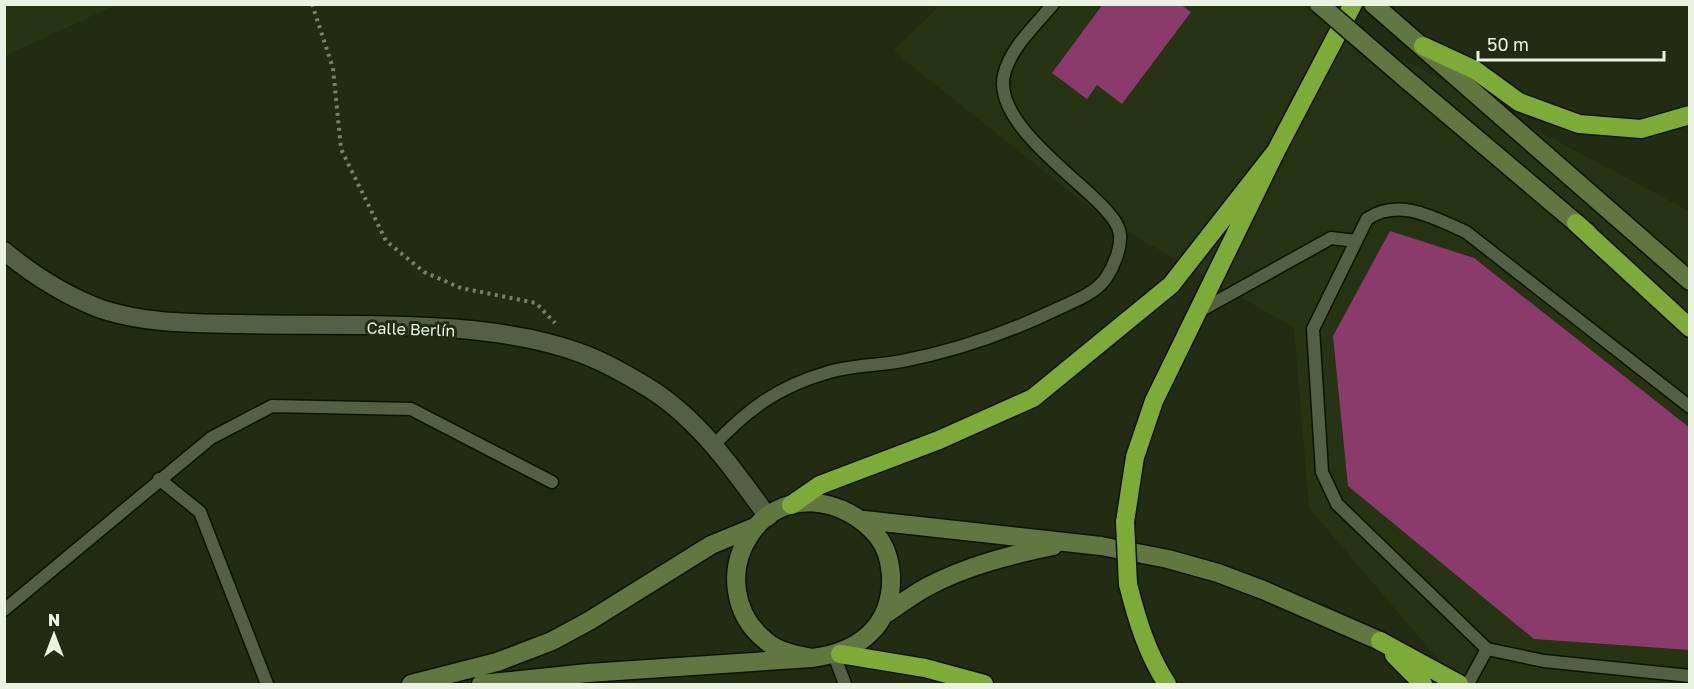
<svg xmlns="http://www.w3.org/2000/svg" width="1694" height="689" viewBox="0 0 1694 689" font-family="'Golos Text',sans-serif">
  <rect width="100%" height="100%" fill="#212c12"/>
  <path fill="#263413" d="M5,4H116V5L5,56Z
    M918,5H1300L1689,211V684H1459L1309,508L1294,328L1099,215L893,51L938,7Z"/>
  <path fill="#8b3a6c" d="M1103,4H1180L1191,12L1122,104L1097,85L1087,99L1052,73Z
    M1390,231L1474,258L1690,428V650L1534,639L1348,486L1333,336Z"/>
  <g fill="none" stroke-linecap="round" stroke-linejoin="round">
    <g stroke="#0b1400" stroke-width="15">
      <path id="lane" d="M1198,312L1331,238L1356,241
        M1690,407L1466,232C1434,218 1399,197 1367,219L1313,329L1322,472L1337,504L1487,649L1544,661L1690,676
        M713,446C747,410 777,387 826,373C850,365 877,366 902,361C956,351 1007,333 1057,309C1074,301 1095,294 1106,278C1114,266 1121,249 1120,235C1119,224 1111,216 1104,208C1076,177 993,122 1004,75C1010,48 1036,25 1053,4
        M159,479L200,512L267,684
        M4,610L211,438L272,406L411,409L552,482
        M834,655L845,684
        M1468,684L1487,649"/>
    </g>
    <g stroke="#0b1400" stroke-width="21">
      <path id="street" d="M4,251C33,275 66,296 101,309C146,324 194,323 241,324C344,327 488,317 583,354C607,363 631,377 652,390C700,421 735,471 768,517"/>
    </g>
    <g stroke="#0b1400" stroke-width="21">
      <path id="secondary" d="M1373,4L1690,281
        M1406,79L1588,233
        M864,520L1101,546L1168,559L1218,573L1263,590L1380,641
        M884,615C898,606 912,595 927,587C966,566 1010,555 1053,546
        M411,684L497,662L552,641L589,621L711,545L757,526
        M481,684L588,673L812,658C859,652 893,626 891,575C890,563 886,547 878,537C846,497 781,486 750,535C727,569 733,615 766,641C779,652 796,655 812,658"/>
    </g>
    <g stroke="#0b1400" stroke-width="21">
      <path id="highway" d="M1423,46L1475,70L1519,102L1579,124L1641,129L1690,115
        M1576,223L1690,328
        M791,505L820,485L939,440L1033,398L1171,285L1276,151
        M1125,522L1135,457L1154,401L1276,151L1353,4
        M1128,584C1137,620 1147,653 1167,684
        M1380,641L1459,684
        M840,654L925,668L984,684
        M1394,655L1423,684"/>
    </g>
    <path stroke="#78816c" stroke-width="4" stroke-dasharray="3 4.5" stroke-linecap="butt" d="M312,4L333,68L341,149L386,241L424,272L461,288L536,303L555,323"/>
    <use href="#lane" stroke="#546044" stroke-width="12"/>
    <use href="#street" stroke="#546044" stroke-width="18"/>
    <use href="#secondary" stroke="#617640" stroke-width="18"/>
    <use href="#highway" stroke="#7eaa37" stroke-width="18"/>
    <g stroke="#0b1400" stroke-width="21" stroke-linecap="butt">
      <path id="secondary-bridge" d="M1319,4L1406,79"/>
    </g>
    <g stroke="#0b1400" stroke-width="21" stroke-linecap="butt">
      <path id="highway-bridge" d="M1125,522L1128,584"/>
    </g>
    <use href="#secondary-bridge" stroke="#617640" stroke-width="18"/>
    <use href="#highway-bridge" stroke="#7eaa37" stroke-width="18"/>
  </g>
  <g text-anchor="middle" stroke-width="6" stroke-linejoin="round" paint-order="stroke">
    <g font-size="16" fill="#eaf2e2" stroke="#212c12">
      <text transform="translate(411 329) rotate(2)" y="6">Calle Berlín</text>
    </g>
  </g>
  <rect width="1694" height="689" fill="none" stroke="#eaf2e2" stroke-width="12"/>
  <g transform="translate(54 635)" stroke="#212c12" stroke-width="4.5" paint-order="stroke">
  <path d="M0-4.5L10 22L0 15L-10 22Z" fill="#eaf2e2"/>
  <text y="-9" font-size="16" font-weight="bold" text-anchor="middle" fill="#eaf2e2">N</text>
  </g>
  <path d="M1478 51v9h186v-9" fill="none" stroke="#eaf2e2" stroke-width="3"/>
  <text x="1487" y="51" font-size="18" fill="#eaf2e2" stroke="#212c12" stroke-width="4.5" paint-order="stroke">50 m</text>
</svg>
